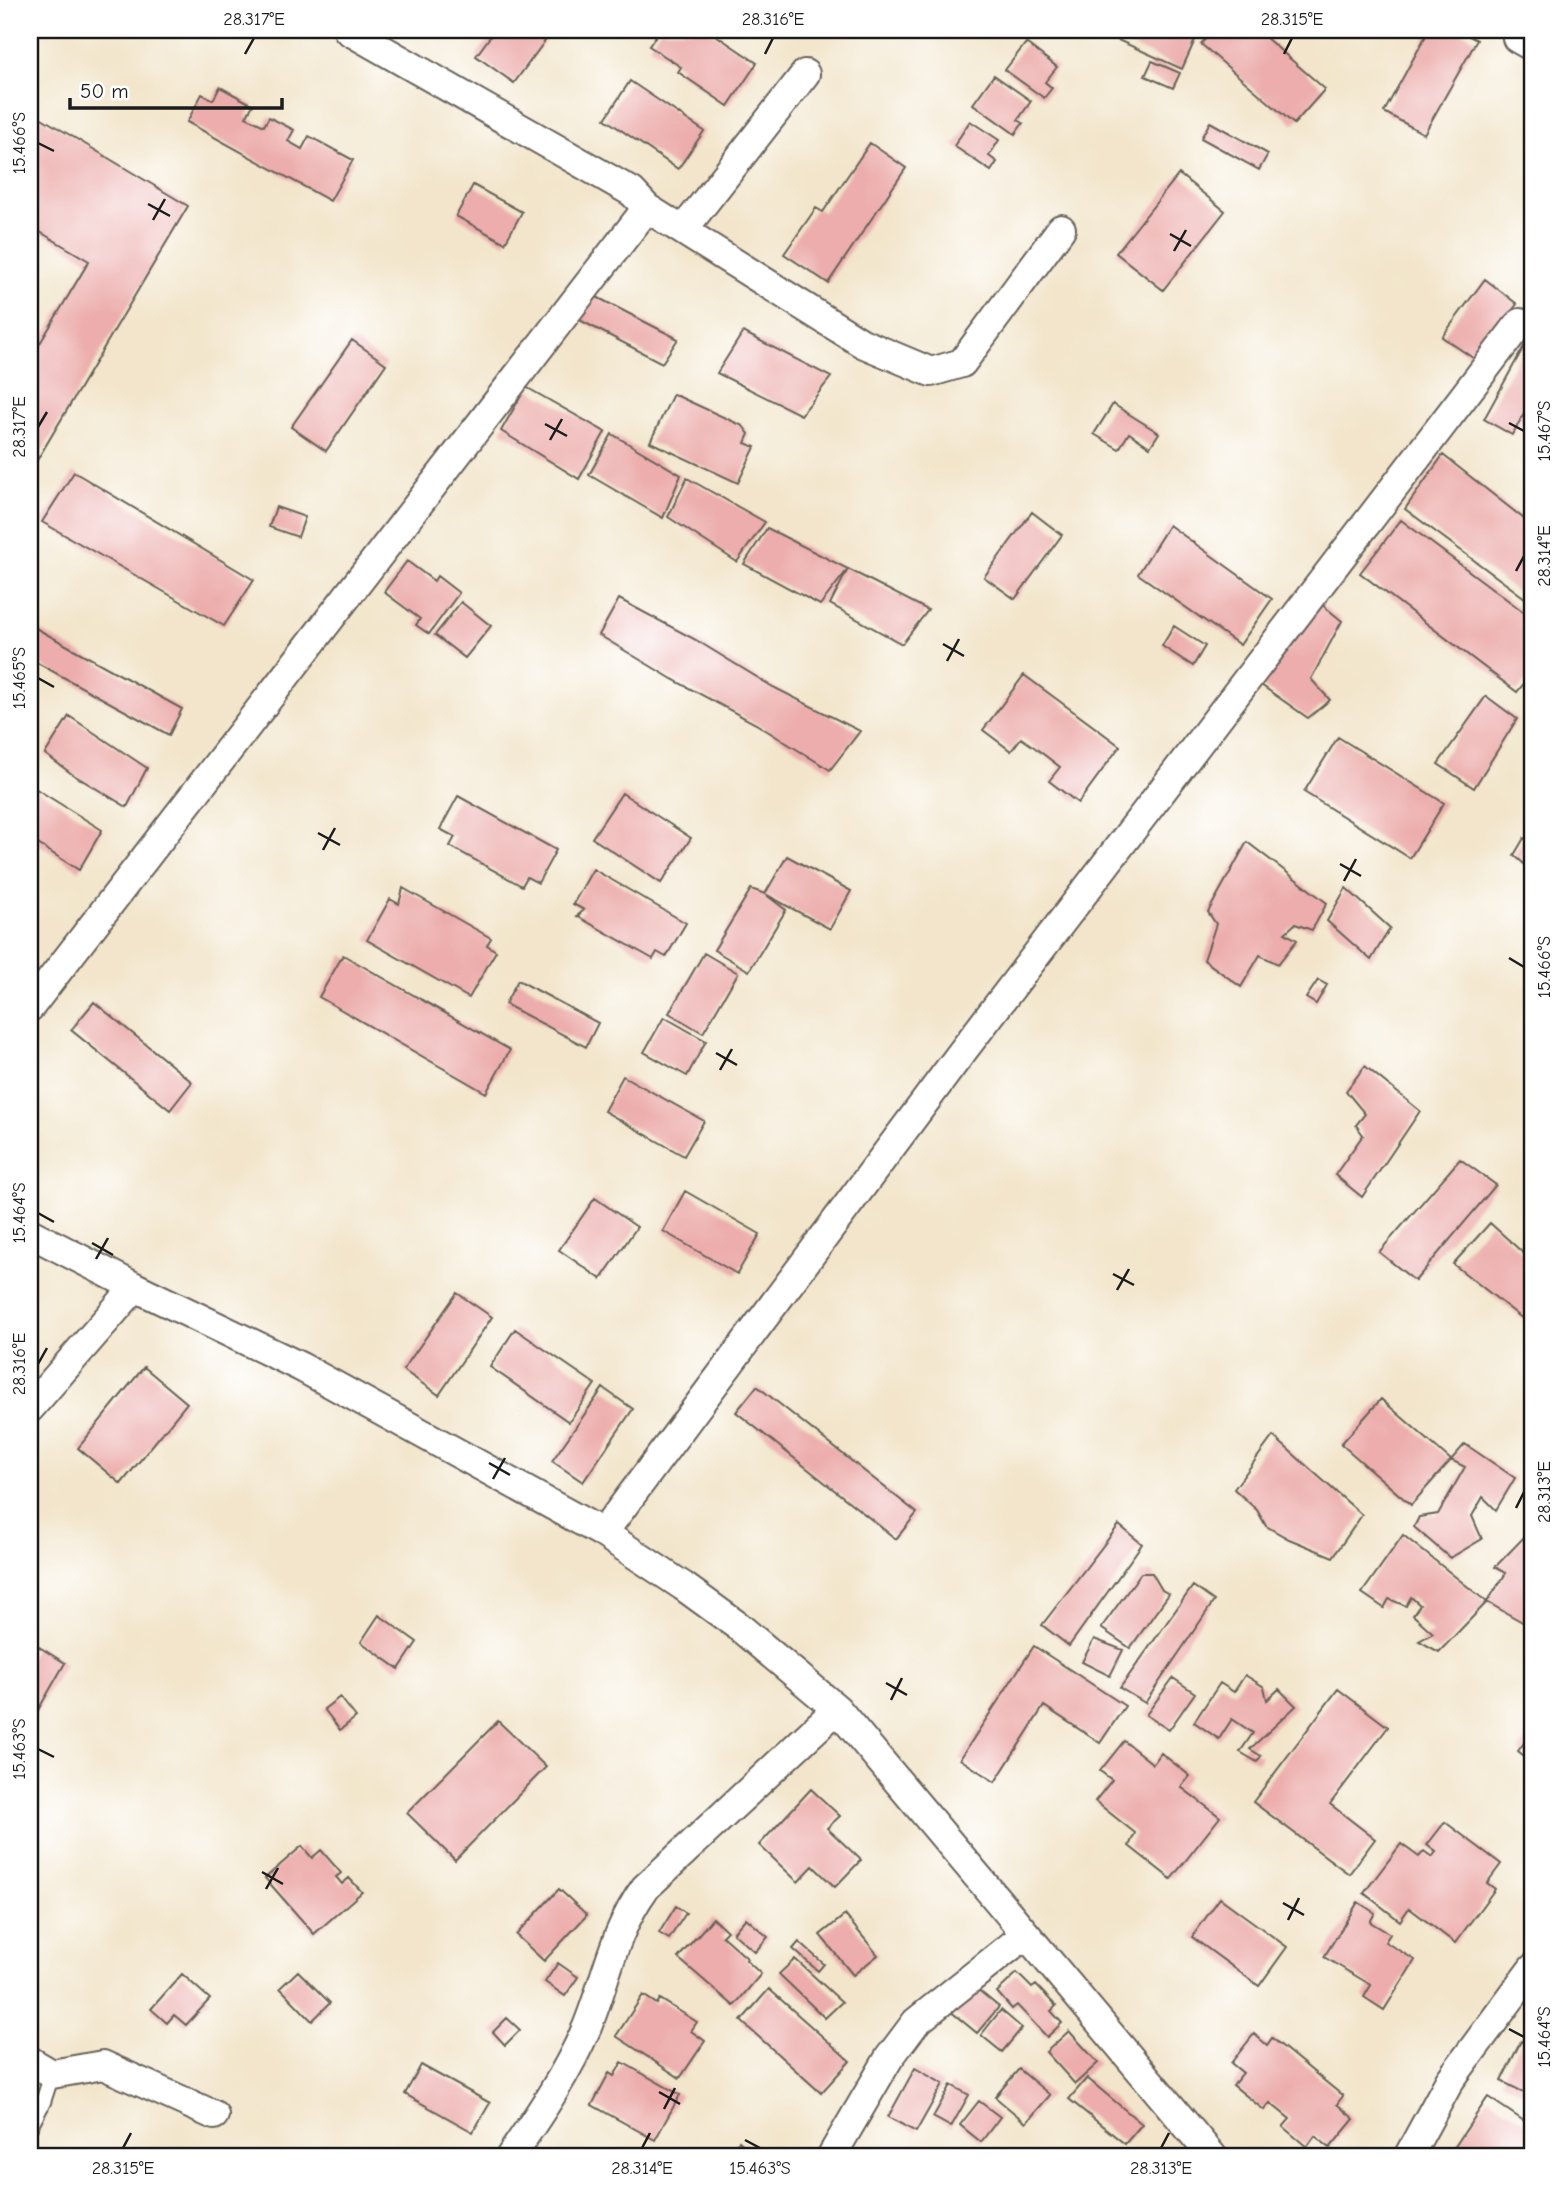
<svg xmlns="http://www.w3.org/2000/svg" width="1563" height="2187" viewBox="0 0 1563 2187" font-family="'Comic Neue',sans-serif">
  <rect width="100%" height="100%" fill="#fff"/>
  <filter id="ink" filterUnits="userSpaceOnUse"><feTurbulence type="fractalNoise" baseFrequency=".0143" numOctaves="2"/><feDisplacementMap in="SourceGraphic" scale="14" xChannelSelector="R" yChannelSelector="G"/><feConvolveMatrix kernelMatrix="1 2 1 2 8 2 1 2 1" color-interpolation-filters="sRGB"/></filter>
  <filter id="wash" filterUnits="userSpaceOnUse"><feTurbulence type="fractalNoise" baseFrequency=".00686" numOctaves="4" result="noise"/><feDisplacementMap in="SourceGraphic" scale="28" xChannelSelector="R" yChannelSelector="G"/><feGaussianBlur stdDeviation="1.57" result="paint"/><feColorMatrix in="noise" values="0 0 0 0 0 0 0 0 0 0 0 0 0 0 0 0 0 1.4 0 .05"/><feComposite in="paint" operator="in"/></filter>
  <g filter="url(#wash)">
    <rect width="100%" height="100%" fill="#f2e5cb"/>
    <g id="blocks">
      <path fill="#ecadac" d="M495,30H553L514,83L476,56Z
        M660,30H708L757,63L728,106L678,72L681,67L649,46Z
        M1112,30H1172L1195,40L1182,69L1109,36Z
        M1213,30H1257L1325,89L1294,124L1201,44Z
        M1429,30H1458L1477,40L1424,134L1384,112Z
        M1026,43L1057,67L1045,82L1052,88L1044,98L1005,70Z
        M1152,61L1180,73L1173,88L1145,76Z
        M994,75L1031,101L1018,120L1023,123L1015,134L973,104Z
        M630,81L704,131L678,169L605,119Z
        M220,87L253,105L246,117L264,126L269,117L294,130L288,141L302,149L309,136L353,160L330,201L187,122L202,94L213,100Z
        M30,111L188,206L30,472V360L89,261L30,226Z
        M970,121L999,140L989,156L997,162L991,171L954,146Z
        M1210,122L1268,154L1259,170L1201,138Z
        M870,143L906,168L828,283L784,254L816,208L823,212Z
        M1179,174L1225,211L1163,290L1116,253Z
        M473,185L522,212L505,243L456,216Z
        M1485,279L1517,304L1476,360L1442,337Z
        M587,292L678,339L662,363L572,316Z
        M1533,330V398L1512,435L1484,419Z
        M743,332L831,377L801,415L717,373Z
        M352,340L386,364L326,451L291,427Z
        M526,387L605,432L579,479L501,431Z
        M673,394L743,426L749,434L745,443L755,447L738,483L650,442Z
        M1113,404L1159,433L1150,447L1129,433L1119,449L1094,434Z
        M612,434L681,475L663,518L589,475Z
        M1443,455L1533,526V604L1405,509Z
        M74,472L254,580L224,626L42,522Z
        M687,478L765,522L737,562L668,517Z
        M276,507L305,517L298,537L269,527Z
        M1032,512L1062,535L1015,599L984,577Z
        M1401,520L1533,619V672L1517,692L1360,573Z
        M1169,525L1272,599L1240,645L1138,574Z
        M767,528L848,569L820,605L744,564Z
        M407,561L434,581L437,576L459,593L429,634L416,625L420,619L384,592Z
        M848,569L928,610L902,644L830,604Z
        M619,599L696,640L773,687L860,731L830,770L756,724L672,679L599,635Z
        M461,602L491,626L465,658L435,635Z
        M1320,603L1342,621L1311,679L1330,700L1308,718L1261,685Z
        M30,625L182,709L169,735L30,659Z
        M1174,626L1205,646L1193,666L1162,646Z
        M1024,675L1120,746L1078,803L1049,781L1060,767L1034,747L1021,738L1011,751L983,730Z
        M1486,696L1517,719L1474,788L1438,764Z
        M69,716L147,768L127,807L72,774L45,754Z
        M1338,737L1444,803L1410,858L1304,792Z
        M30,785L102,830L79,870L30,839Z
        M622,793L691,838L661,883L592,838Z
        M458,796L556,850L538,883L527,877L522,886L450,846L455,837L440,829Z
        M1524,838L1533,843V872L1514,855Z
        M1247,842L1327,903L1312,930L1295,924L1285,933L1297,940L1278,964L1260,955L1241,987L1204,960L1216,924L1208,912Z
        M787,856L851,891L830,929L765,894L786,910L749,971L714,950L751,889L765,894Z
        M593,869L686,923L666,957L657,952L653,959L577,916L584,910L573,904Z
        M403,888L491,938L487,945L496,951L469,998L367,940L390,899L399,904Z
        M1346,888L1390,928L1371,960L1327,921Z
        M704,953L738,973L703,1033L669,1013Z
        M343,955L510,1050L486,1093L319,997Z
        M518,980L598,1023L586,1047L505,1004Z
        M1318,980L1327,985L1316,1004L1306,998Z
        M94,1002L192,1082L170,1110L71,1030Z
        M664,1017L706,1041L687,1076L644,1052Z
        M1365,1066L1420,1111L1362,1197L1335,1175L1363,1135L1356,1125L1365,1114L1346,1091Z
        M623,1076L704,1121L684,1156L604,1111Z
        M1460,1159L1496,1185L1415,1281L1379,1252Z
        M685,1191L760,1234L737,1274L663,1231Z
        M595,1198L637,1227L601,1279L559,1250Z
        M1490,1223L1533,1262V1304L1523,1319L1453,1264Z
        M457,1293L492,1317L439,1395L403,1370Z
        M515,1329L595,1384L569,1422L490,1367Z
        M144,1367L187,1403L121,1484L78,1448Z
        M757,1386L917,1513L896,1539L736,1412Z
        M603,1388L633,1409L583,1482L552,1461Z
        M1381,1399L1451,1460L1411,1505L1341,1444Z
        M1273,1436L1362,1515L1333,1557L1289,1539L1266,1526L1257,1510L1234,1489Z
        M1465,1444L1515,1478L1496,1510L1483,1497L1472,1516L1482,1539L1450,1558L1414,1527L1419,1517L1438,1514L1465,1467L1451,1460Z
        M1119,1525L1142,1544L1069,1646L1042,1625Z
        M1533,1528V1613L1526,1624L1487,1602L1506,1573L1495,1567Z
        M1403,1535L1487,1602L1439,1652L1419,1641L1433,1633L1413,1615L1420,1605L1411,1597L1406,1606L1389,1599L1384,1608L1362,1593Z
        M1141,1573H1152L1162,1590L1169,1594L1130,1648L1101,1628Z
        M1193,1586L1214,1601L1145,1703L1120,1688Z
        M379,1615L417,1642L399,1669L361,1642Z
        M1094,1639L1123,1650L1110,1676L1082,1662Z
        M36,1645L65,1663L30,1724V1656Z
        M1034,1646L1125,1706L1100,1743L1044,1706L995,1782L960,1759Z
        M1245,1675L1264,1687L1267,1700L1279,1689L1296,1706L1250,1749L1261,1756L1257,1762L1240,1752L1253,1733L1232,1719L1219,1739L1194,1722L1220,1683L1234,1692Z
        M1173,1678L1195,1693L1169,1730L1146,1715Z
        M1338,1689L1388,1727L1330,1804L1375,1839L1349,1874L1253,1802Z
        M340,1697L356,1717L340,1730L324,1709Z
        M498,1721L546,1767L455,1860L407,1813Z
        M1533,1731V1763L1518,1751Z
        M1124,1741L1153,1764L1161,1753L1190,1776L1181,1787L1220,1817L1171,1879L1129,1846L1135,1833L1095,1801L1112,1780L1100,1771Z
        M811,1789L840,1816L827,1828L861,1860L835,1887L813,1866L798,1882L759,1845Z
        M1445,1822L1501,1864L1487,1883L1495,1889L1455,1943L1409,1908L1400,1921L1364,1893L1401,1844L1419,1857L1424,1851L1432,1857L1436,1852L1427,1845Z
        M302,1846L312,1858L321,1850L341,1873L336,1877L342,1884L349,1878L362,1892L314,1934L265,1878Z
        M559,1889L587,1915L544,1961L516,1935Z
        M1220,1898L1287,1947L1259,1986L1192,1937Z
        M1358,1902L1375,1913L1370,1922L1390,1934L1385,1942L1415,1960L1384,2010L1364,1997L1371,1985L1324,1957Z
        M676,1906L686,1913L669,1939L659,1933Z
        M845,1915L878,1955L853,1975L820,1935Z
        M713,1918L727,1931L722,1936L747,1958L746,1960L761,1974L734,2006L678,1958Z
        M746,1918L768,1937L755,1952L733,1933Z
        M799,1942L824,1964L818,1971L793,1949Z
        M795,1959L842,2002L825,2018L779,1974Z
        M558,1963L578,1977L565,1996L545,1982Z
        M298,1971L330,2003L312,2021L280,1988Z
        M1017,1973L1032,1988L1036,1985L1056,2006L1051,2011L1062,2023L1047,2037L1017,2005L1012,2009L997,1992Z
        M182,1974L210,1999L186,2025L174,2015L167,2023L151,2009Z
        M971,1984L999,2007L977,2033L949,2010Z
        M769,1989L850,2061L821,2093L741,2021Z
        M643,1995L657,2004L660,1999L697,2022L691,2031L705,2041L680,2078L616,2036Z
        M1001,2010L1022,2028L1002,2052L981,2035Z
        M507,2018L520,2030L505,2045L493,2032Z
        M1069,2031L1098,2063L1075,2084L1046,2052Z
        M1254,2034L1267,2045L1272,2038L1343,2096L1337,2104L1354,2119L1330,2148L1315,2136L1307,2147L1283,2127L1290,2119L1270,2103L1264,2110L1233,2085L1243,2073L1231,2063Z
        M1533,2037V2097L1501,2081L1521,2041L1529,2046Z
        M622,2062L680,2095L655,2140L592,2105L609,2073L614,2076Z
        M421,2065L490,2103L473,2132L405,2094Z
        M915,2068L943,2084L916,2132L888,2117Z
        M1019,2069L1050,2095L1026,2123L995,2097Z
        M1087,2078L1142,2124L1125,2144L1069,2099Z
        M951,2085L969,2095L951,2127L933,2117Z
        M1488,2097L1533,2127V2144L1524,2157H1448Z
        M979,2101L1000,2117L981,2142L960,2125Z
        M739,2141L757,2157H725Z"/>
    </g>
  </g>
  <g filter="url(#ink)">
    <use href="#blocks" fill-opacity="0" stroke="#676259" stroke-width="2"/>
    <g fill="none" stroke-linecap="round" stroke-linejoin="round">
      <g stroke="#676259" stroke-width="18">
        <path id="lane" d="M30,2127L43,2102L52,2074"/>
      </g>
      <g stroke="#676259" stroke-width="32">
        <path id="street" d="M348,30L632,192L647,208L862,343L931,372L962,363L1061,229
          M1517,38L1533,47
          M683,230L805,74
          M30,1007L647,208
          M30,1233L135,1287L301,1367L603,1533L683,1586L738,1626L837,1709L1213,2157
          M30,1408L135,1287
          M603,1533L962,1052L1520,323
          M30,2061L52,2074L103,2065L214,2115
          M510,2157C539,2115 567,2074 587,2027C607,1978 613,1932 645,1888L837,1709
          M831,2157L889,2058L916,2022L1025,1935
          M1408,2157L1450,2080L1533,1968"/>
      </g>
      <use href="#lane" stroke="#fff" stroke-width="14"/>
      <use href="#street" stroke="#fff" stroke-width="28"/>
    </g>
  </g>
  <path fill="none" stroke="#1c1c1c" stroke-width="2.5" d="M245,54L254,38M765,54L773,38M1284,54L1292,38M38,143L54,151M148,204L170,216M153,220L165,199M1170,234L1191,246M1174,251L1186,230M1509,423L1524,431M545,424L567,436M38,427L47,412M550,440L562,419M1516,571L1524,556M943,644L964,656M947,661L959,639M38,678L54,687M318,833L340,845M323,850L335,828M1340,864L1361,876M1344,881L1356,859M1509,958L1524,967M716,1053L737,1065M720,1070L732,1049M38,1213L54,1222M92,1243L113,1255M96,1259L108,1238M1113,1274L1134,1285M1117,1290L1129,1269M38,1364L47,1348M489,1463L510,1475M493,1479L505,1458M1516,1508L1524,1492M886,1683L907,1695M891,1700L902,1678M38,1749L54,1757M262,1872L283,1884M266,1889L278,1868M1283,1903L1304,1915M1288,1920L1299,1898M1509,2029L1524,2037M659,2092L680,2104M664,2109L675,2088M745,2140L760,2148M123,2148L131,2133M642,2148L650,2133M1161,2148L1169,2133"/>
  <rect width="1563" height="2187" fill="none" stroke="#fff" stroke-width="77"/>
  <path d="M70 98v10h212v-10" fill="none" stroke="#1c1c1c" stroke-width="3.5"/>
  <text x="80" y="98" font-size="21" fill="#1c1c1c" stroke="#ffffff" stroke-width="5" paint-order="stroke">50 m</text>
  <rect x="38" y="38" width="1486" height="2110" fill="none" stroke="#1c1c1c" stroke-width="2.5"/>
  <g font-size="18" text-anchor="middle" fill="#1c1c1c">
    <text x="254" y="25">28.317°E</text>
    <text x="773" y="25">28.316°E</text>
    <text x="1292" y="25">28.315°E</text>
    <text transform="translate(19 143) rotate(-90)" y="6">15.466°S</text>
    <text transform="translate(19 427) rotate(-90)" y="6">28.317°E</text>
    <text transform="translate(1544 431) rotate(-90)" y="6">15.467°S</text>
    <text transform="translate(1544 556) rotate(-90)" y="6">28.314°E</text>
    <text transform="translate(19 678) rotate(-90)" y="6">15.465°S</text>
    <text transform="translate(1544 967) rotate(-90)" y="6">15.466°S</text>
    <text transform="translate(19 1213) rotate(-90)" y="6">15.464°S</text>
    <text transform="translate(19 1364) rotate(-90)" y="6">28.316°E</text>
    <text transform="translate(1544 1492) rotate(-90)" y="6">28.313°E</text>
    <text transform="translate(19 1749) rotate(-90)" y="6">15.463°S</text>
    <text transform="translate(1544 2037) rotate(-90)" y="6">15.464°S</text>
    <text x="123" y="2174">28.315°E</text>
    <text x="642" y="2174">28.314°E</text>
    <text x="760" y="2174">15.463°S</text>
    <text x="1161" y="2174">28.313°E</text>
  </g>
</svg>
